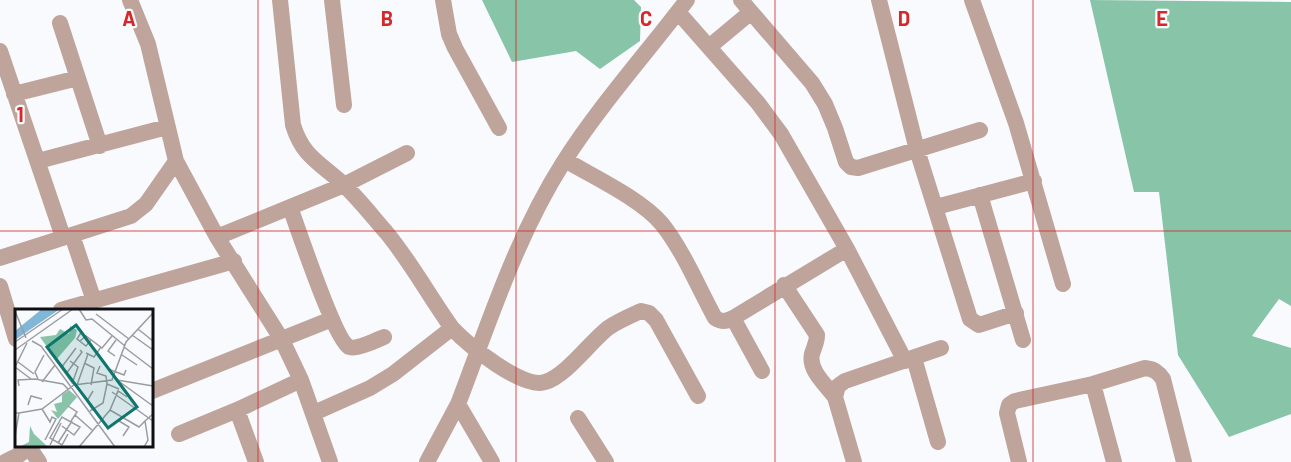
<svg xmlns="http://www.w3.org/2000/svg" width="1291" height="462" viewBox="0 0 1291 462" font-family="Barlow,sans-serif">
  <rect width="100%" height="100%" fill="#f9fafe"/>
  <path fill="#87c4a8" d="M482,0H634L641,7L640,41L600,69L576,51L512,62Z
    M1090,0L1291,2V306L1279,299L1252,336L1291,348V414L1229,437L1178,355L1159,192H1134Z"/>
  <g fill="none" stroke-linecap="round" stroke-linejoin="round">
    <path stroke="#bea49b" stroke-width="16" d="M130,0L148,44L176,161L217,237L282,340L301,380L237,410L179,434
      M280,0L293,125C303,157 319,162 343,184C358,198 372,216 386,232C411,262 429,296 452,328
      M332,0L344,105
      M443,0L449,34L455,48L499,128
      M879,0L917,150L970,319L979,325L1016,313
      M972,0L1016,123L1063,284
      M678,12L758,103L781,134L847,249L905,361
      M751,12L812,83L825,104L835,128L846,162L851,167L858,168L980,130
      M60,23L100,146
      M709,47L751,12L741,0
      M0,51L63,237
      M14,94L78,78
      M565,160C594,177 641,199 662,224C684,252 698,287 715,318C722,322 725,322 733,318L847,249
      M38,161L167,127
      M980,195L1023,340
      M290,207C298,229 335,340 349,347C356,350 377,340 384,337
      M936,207L1034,181
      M72,235L94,301
      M217,237L344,185L407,153
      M0,258L131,216L146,204L176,161
      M784,285L817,335C817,343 814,347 812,354C808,370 826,385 835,397
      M0,286L16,339
      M61,310L234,261
      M733,318L762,371
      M914,358L938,442
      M301,380L330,462
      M1093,384L1114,462
      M152,391L332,319
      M237,410L256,462
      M314,413L370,388L393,374L452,328C467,344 523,390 545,382C566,376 590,342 608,328C618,321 630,316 641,311L649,313L656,320L698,396
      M578,418L606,462
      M29,447L39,462
      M5,462L19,455L31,446
      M427,462L458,404
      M492,462L458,404C489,323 516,237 563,163C600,105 646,54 687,0
      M854,462L835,397L838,386L845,381L941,348
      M1019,462L1007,413L1009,405L1015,401L1093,384L1145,368C1154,369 1158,372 1163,379L1184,462"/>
  </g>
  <path fill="none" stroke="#d62828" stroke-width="1.5" stroke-opacity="0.55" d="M258,0V462M516,0V462M775,0V462M1033,0V462M0,231H1291"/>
  <g transform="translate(15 309)">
    <rect width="138" height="138" fill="#f9fafe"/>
    <path d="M55,17L62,21L60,29L41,51L25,28L41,26L45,20L54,25ZM54,81L62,88L43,110L36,101L42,103L39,95L47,93V86ZM15,117L19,125L33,138H4L14,133Z" fill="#87c4a8"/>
    <path d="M27,0H45L0,31V22Z" fill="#80b6d7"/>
    <path fill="none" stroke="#9b9ca0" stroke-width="1.5" d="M64,0L71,11L77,10L110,37M0,2L11,29M81,5L114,30M123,20L138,32M67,22L62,30L71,37L76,31M117,26L138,41M17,32L26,37L100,138M65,32L71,27L87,39L97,27M0,33L48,0M109,38L138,60M0,41L58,0M35,43L58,75M71,44L79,48L86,38M107,46L122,56M100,47L93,42L101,31M55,52L63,58L58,72M3,53L19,65M69,54L79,59L76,76M85,57L82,64L91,67L92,75L104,80M0,58L12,34M0,58L16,70M46,59L61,39M93,60L109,66L111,61M51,65L67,43L65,41M23,70L20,63L29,46M102,71L138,97M102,71L138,77M27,73L40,56M62,76L73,45M4,77L3,71L20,70L48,75L53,80M78,82L72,92L78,101M97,83L138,112M13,96L16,87L27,90M53,97L62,103L56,112M27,100L35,113L37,108L41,110L30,131M95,101L124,118L130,112M75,102L88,94L92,75M0,104H4L0,127M4,104L27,100L59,76L97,71L111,33L138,4M60,106L77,121M104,112L114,118L108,127M47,117L59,126L65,118L47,108L35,129L47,136L53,125M43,134L57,112M35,136L46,114M64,138L95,101L103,82L112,88M129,138L133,131L130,112L138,105"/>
    <path fill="#0f766e" fill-opacity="0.15" stroke="#0f766e" stroke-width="3" d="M61,16L122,98L93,119L32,38Z"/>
    <rect width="138" height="138" fill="none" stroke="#0f0f13" stroke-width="3"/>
  </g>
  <g font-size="20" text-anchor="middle" font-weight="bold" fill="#d62828" stroke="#f9fafe" stroke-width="4.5" stroke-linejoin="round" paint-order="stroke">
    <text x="129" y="26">A</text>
    <text x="387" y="26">B</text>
    <text x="646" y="26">C</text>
    <text x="904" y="26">D</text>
    <text x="1162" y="26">E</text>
    <text x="20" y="122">1</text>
  </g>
</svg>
